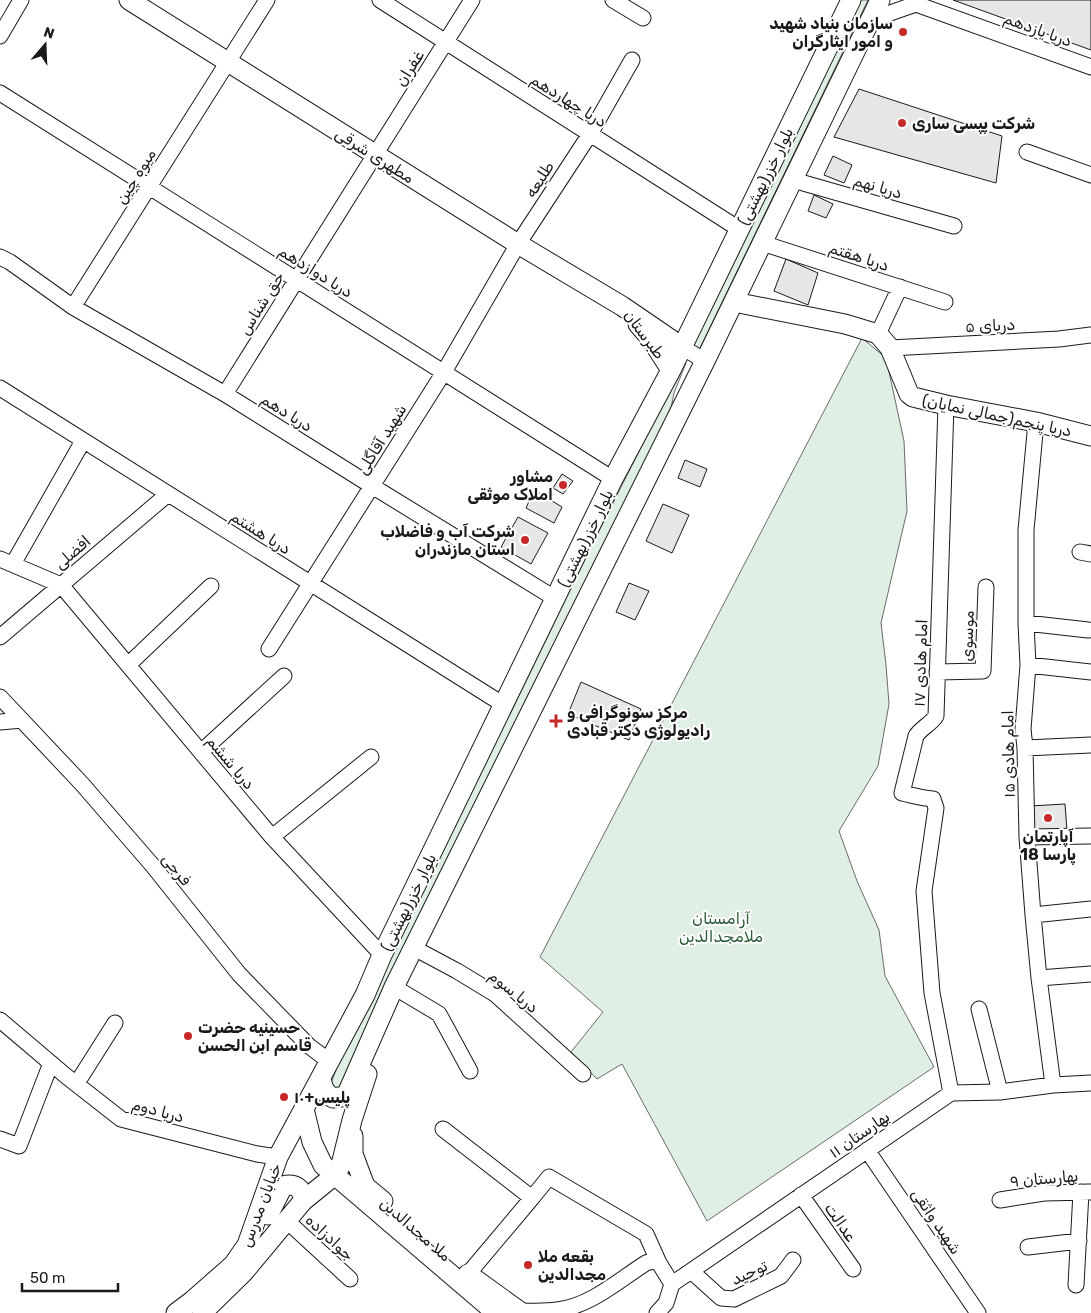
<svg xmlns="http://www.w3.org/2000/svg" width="1091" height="1313" viewBox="0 0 1091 1313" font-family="Rubik,'Noto Naskh Arabic',sans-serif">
  <rect width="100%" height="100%" fill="#fff"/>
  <path fill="#e0efe3" stroke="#6a6a6a" d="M861,0H868L699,350L693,347Z
    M862,338L886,358L904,441L907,511L881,623L886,665L889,704L878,766L839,831L857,881L879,930L885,976L934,1067L707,1221L622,1064L597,1079L571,1052L603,1012L540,957Z
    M686,363L674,393L671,408L342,1085L339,1088H334L331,1083L365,995L682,366Z"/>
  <path fill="#e6e6e6" stroke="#1a1a1a" d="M953,0H1091V50Z
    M859,89L1002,136L996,183L834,137Z
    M833,156L852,165L844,183L824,175Z
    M814,195L833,204L826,218L808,211Z
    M786,259L818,273L808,305L774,291Z
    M685,460L707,469L700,487L678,478Z
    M562,474L573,481L563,494L553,488Z
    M534,490L562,507L554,523L526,508Z
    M663,504L689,515L672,553L646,541Z
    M518,517L548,533L531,564L501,547Z
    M629,583L649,591L635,620L616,612Z
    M581,682L641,709L629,740L568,714Z
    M1065,804L1067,831L1031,832L1030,806Z"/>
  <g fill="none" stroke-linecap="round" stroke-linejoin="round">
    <g stroke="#1a1a1a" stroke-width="17">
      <path id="minor" d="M380,0L739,229
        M613,0L643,18
        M916,4L1091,67
        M870,20L916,4
        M0,36L21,0
        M0,93L613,479
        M1027,152L1091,175
        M793,180L954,226
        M762,243L945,302
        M0,257L10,262L73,307L225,394L372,486L556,599
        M73,307L267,0
        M878,334L900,287
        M682,347L705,361
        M890,348L1059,339L1091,335
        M0,388L504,705
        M225,394L472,0
        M946,405L936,716C931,724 921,728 916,736L902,793C915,796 920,798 933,799L936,808L924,891L932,993L951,1093
        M1036,422L1026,530V623L1028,665L1023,729L1025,748L1027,837L1033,915L1039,978L1053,1085
        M1080,552L1091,554
        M0,559L61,585L272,837L382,955
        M13,564L83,441
        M1026,623L1088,630
        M0,637L168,494
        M269,649L444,372L518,244L590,134L632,60
        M128,665L211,586
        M1028,665L1091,672
        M937,672L983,671L986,587
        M0,697L82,784L153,866L239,974L309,1046L329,1061
        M0,722L22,720
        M1025,748L1091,745
        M201,752L284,676
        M272,837L371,757
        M1027,837L1091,836
        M1033,915L1091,909
        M414,948L457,971L495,994L583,1074
        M1039,978L1091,974
        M394,987L439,1014L470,1071
        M979,1009L1000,1092
        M0,1020L66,1076L121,1119L257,1154L278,1157
        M77,1083L115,1023
        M443,1129L532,1198L549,1177L646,1234L659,1263L672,1284
        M0,1139L19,1146L51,1063
        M867,1150L978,1313
        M801,1195L853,1269
        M1000,1200L1044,1193L1090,1192
        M287,1221L350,1279
        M1028,1247L1079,1241
        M691,1271L721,1298L734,1299L781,1276L793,1260
        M468,1274L532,1198
        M672,1284L951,1093L1000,1092L1053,1085L1091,1083
        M1076,1285L1081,1192
        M518,1311C531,1311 545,1312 557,1310C591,1306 619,1280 646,1263L653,1261L659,1263
        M657,1313L666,1303L672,1284"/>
    </g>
    <g stroke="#1a1a1a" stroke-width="21">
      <path id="major" d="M129,0L518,244L622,306L682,347
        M734,302L845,324L878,334L890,348L909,394L913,397L946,405L1036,422L1091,436
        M638,324L651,339L671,370
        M321,1078C323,1088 324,1092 333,1098L346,1096L394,987L705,361L880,0
        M304,1109L312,1142L323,1165L496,1313
        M353,1136V1154L365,1186L383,1201
        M268,1215L272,1208L283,1186C294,1183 304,1188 303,1201
        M468,1274L522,1313
        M176,1313L192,1301L233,1265L247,1245L278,1157L365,995L382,955L613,479L671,370L851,0
        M202,1313L243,1273L303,1201L335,1175L341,1165L352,1120L367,1074"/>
    </g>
    <use href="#minor" stroke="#fff" stroke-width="15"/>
    <use href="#major" stroke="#fff" stroke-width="19"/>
  </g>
  <g fill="#c62828" stroke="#fff" stroke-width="2">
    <circle cx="903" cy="32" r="5"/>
    <circle cx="902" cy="123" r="5"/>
    <circle cx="563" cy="485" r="5"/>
    <circle cx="525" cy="540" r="5"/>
    <path d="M553.5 713.5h5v5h5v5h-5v5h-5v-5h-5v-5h5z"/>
    <circle cx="1048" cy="818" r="5"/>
    <circle cx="188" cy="1036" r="5"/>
    <circle cx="284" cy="1097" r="5"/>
    <circle cx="528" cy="1265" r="5"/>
  </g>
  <g text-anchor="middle" stroke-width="4" stroke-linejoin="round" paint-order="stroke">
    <g font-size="16" font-weight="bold" fill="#1a1a1a" stroke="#fff" text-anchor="start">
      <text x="893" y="29" text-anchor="end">سازمان بنیاد شهید<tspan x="893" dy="18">و امور ایثارگران</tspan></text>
      <text x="912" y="129">شرکت پپسی ساری</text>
      <text x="553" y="482" text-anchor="end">مشاور<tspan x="553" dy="18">املاک موثقی</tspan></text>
      <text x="515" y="537" text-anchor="end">شرکت آب و فاضلاب<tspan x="515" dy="18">استان مازندران</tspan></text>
      <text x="567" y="718">مركز سونوگرافی و<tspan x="567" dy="18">راديولوژی دكتر قبادی</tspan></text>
      <text x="1048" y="842" text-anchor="middle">آپارتمان<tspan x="1048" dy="18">پارسا 18</tspan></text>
      <text x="198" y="1033">حسینیه حضرت<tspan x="198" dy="18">قاسم ابن الحسن</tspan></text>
      <text x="294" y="1103">پلیس+١٠</text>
      <text x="538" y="1262">بقعه ملا<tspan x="538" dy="18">مجدالدين</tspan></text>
    </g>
    <g font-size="16" fill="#1a1a1a" stroke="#fff">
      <text transform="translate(1038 29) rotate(20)" y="6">دریا یازدهم</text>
      <text transform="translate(409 68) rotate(-58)" y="6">غفران</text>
      <text transform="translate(569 100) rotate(32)" y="6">دریا چهاردهم</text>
      <text transform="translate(375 155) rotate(32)" y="6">مطهری شرقی</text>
      <text transform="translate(135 176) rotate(-58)" y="6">میوه چین</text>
      <text transform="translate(765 176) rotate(-64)" y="6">بلوار خزر(بهشتی)</text>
      <text transform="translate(539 179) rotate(-57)" y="6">طلیعه</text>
      <text transform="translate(878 186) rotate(16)" y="6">دریا نهم</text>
      <text transform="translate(859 256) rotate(18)" y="6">دریا هقتم</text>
      <text transform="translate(316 271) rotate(32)" y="6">دریا دوازدهم</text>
      <text transform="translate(261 303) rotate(-58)" y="6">حق شناس</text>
      <text transform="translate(990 325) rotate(-3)" y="6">دریای ۵</text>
      <text transform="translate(645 334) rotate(53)" y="6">طبرستان</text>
      <text transform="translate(287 412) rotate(32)" y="6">دریا دهم</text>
      <text transform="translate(997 415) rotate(12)" y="6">دریا پنجم(جمالی نمایان)</text>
      <text transform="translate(381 439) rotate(-58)" y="6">شهید آقاگلی</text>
      <text transform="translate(261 532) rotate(32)" y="6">دریا هشتم</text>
      <text transform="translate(585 538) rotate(-64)" y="6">بلوار خزر(بهشتی)</text>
      <text transform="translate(72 552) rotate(-41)" y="6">افضلی</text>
      <text transform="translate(967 636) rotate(-88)" y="6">موسوی</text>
      <text transform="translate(920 663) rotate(-88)" y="6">امام هادی ۱۷</text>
      <text transform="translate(1008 754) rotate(-91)" y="6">امام هادی ۱۵</text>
      <text transform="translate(231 762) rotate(50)" y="6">دریا ششم</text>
      <text transform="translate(177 869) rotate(51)" y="6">فرجی</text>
      <text transform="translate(408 902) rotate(-64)" y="6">بلوار خزر(بهشتی)</text>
      <text transform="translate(514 991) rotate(39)" y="6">دریا سوم</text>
      <text transform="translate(158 1110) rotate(15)" y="6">دریا دوم</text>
      <text transform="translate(859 1134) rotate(-35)" y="6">بهارستان ۱۱</text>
      <text transform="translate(1044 1178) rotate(-5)" y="6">بهارستان ٩</text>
      <text transform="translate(260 1205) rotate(-69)" y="6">خیابان مدرس</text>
      <text transform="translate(937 1221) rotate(56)" y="6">شهید واثقی</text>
      <text transform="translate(841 1222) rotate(55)" y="6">عدالت</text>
      <text transform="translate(416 1229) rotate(41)" y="6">ملا مجدالدین</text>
      <text transform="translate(330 1237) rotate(43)" y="6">جوادزاده</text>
      <text transform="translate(749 1272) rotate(-25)" y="6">توحید</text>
    </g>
    <g font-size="16" fill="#2b5a34" stroke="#fff">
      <text x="721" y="924">آرامستان<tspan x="721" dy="18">ملامجدالدین</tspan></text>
    </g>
  </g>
  <g transform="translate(45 45) rotate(19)" stroke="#ffffff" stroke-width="4" paint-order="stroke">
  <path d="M0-4L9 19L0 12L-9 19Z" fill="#1a1a1a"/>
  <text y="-8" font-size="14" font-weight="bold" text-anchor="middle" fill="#1a1a1a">N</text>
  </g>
  <path d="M22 1283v8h96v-8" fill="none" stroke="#1a1a1a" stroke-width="2.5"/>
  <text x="30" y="1283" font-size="15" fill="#1a1a1a" stroke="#ffffff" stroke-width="4" paint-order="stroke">50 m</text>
</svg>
